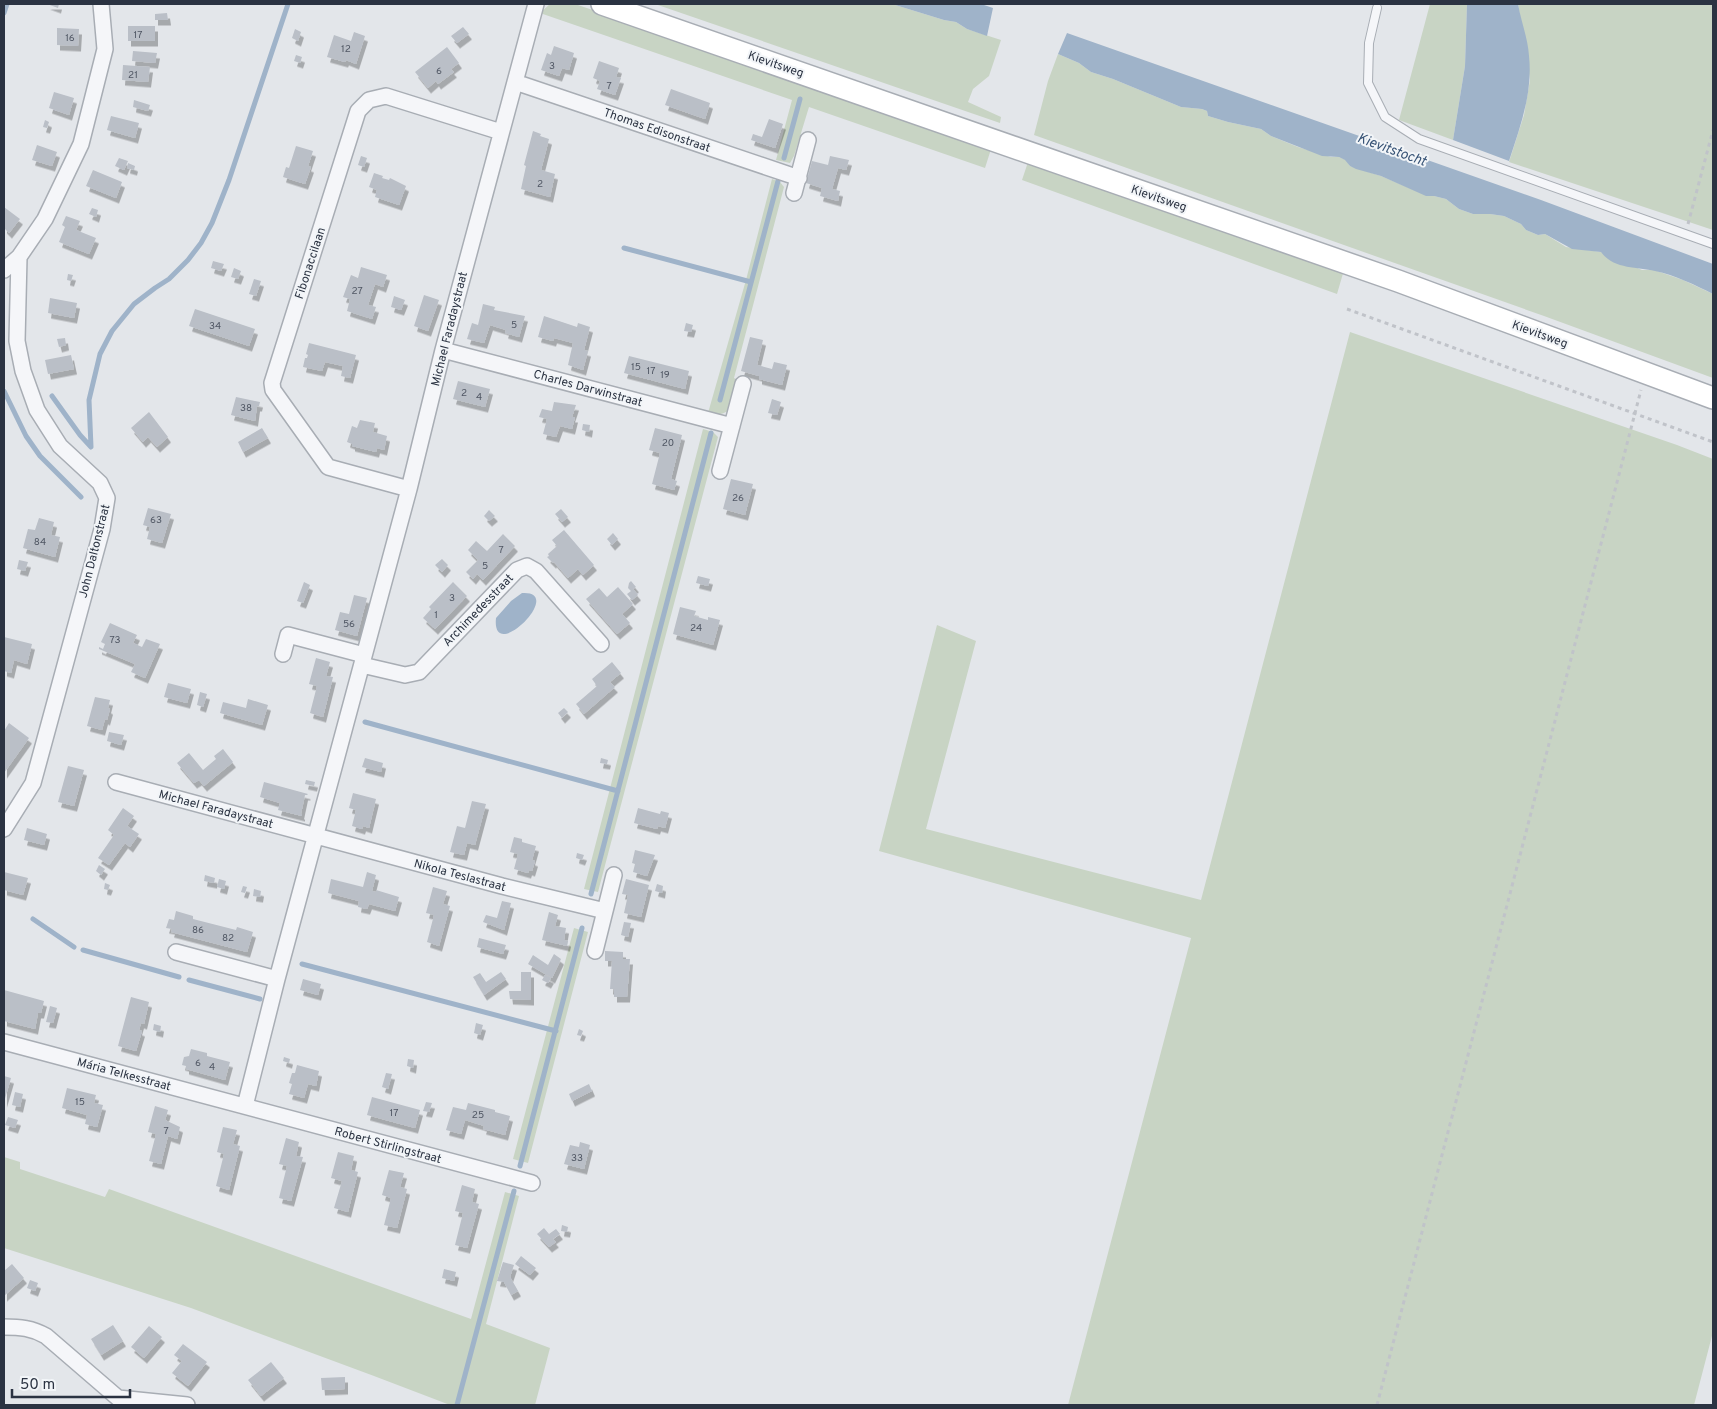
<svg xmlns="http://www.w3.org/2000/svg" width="1717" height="1409" viewBox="0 0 1717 1409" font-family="Overpass,sans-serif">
  <defs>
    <filter id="shadow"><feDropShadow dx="3" dy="5.5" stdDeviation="0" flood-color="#0004"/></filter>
  </defs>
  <rect width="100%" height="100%" fill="#e3e6ea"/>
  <path fill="#c8d4c4" d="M550,4H575L992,146L985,168L809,107L794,156L790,163L776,160L792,100L540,13Z
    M655,4H892L944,20L956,22L967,29L1001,40L989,76L973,89L968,102L1001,117L1000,123Z
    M1430,4H1467L1465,66L1453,140L1399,120Z
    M1518,4H1713V230L1509,162L1524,115L1530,80Z
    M1058,54L1079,63L1091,72L1113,79L1181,107L1202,109L1207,111L1208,116L1228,122L1261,129L1271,136L1298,147L1331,157H1339L1346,160L1350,166L1381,176L1426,195L1434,196L1446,199L1459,209L1473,214H1490L1504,216L1521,224L1526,230L1538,235L1545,234L1566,247L1601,252L1642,270H1654L1683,280L1713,294V378L1544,316L1034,135L1048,81Z
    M1029,159L1344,270L1337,294L1022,180Z
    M772,179L780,182L784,187L734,378L737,380C732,401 735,419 708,413L746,280Z
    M1350,332L1677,445L1713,459V1332L1694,1405H1068L1191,938L879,851L937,625L976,641L926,829L1201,900Z
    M703,429L713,432L718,437L598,892L584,889Z
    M574,928L588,932L528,1163L513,1159Z
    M4,1157L20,1162V1169L105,1197L109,1189L471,1319L505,1192L519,1196L486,1324L550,1348L535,1405H450L374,1376L191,1308L4,1248Z"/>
  <path fill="#9fb3c9" d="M892,4H981L993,8L987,36L967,29L956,22L944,20Z
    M1467,4H1518C1521,21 1528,39 1529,56C1533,93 1520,127 1509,161L1453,140L1465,66Z
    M1067,33L1541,200L1713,264V294C1695,285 1675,275 1655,271C1637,267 1613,269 1601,252L1572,249L1545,234L1538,235L1526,230L1521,224L1504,216L1490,214H1473L1459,209L1446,199L1434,196H1426L1381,176L1356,169L1350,166L1345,160L1339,157L1322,156L1271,136L1261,129L1228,122L1208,116L1207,111L1202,109L1181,107L1113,79L1091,72L1079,63L1058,54Z
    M522,593C567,590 491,666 496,618L511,601Z"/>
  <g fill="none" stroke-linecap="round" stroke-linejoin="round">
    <path stroke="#9fb3c9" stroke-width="5" d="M4,13L7,4
      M784,158L800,99
      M624,248L751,282
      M4,391L26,436L40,456L81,497
      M52,396L80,435L91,447L89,400L100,354L112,331L134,304L155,288L169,279L188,260L201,243L212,223L229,180L288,4
      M720,400L778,181
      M365,722L618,791
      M591,894L711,433
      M33,919L74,947
      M83,950L179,977
      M302,964L556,1031
      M189,980L260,999
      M520,1166L582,928
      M457,1405L514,1191"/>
  </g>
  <path fill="#babfc7" filter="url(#shadow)" d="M47,4H59L58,8Z
    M167,13L168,20H155V14Z
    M128,26H155V41H128Z
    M463,27L469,34L457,43L451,36Z
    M57,28L79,29L78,46L57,45Z
    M295,29L301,32L298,41L292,38Z
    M354,32L365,36L356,64L346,60L345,62L327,57L334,35L351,41Z
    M554,46L574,53L569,70L562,68L559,76L541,70L547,53L551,55Z
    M447,47L459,63L451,69L454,72L438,84L436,81L428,88L415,72Z
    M133,51L157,53L155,63L132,61Z
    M296,55L302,57L300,63L294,61Z
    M599,61L619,68L616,77L621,78L615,95L597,89L600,81L593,78Z
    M123,65L150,67L148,82L122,80Z
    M671,89L710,103L705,119L665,105Z
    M54,92L74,98L69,115L49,108Z
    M134,100L150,105L148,111L133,107Z
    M111,116L139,123L135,138L107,130Z
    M769,119L783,124L775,148L751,140L753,134L762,137Z
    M45,120L49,122L47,128L43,127Z
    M533,131L541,134L540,136L549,139L541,170L555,174L550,197L521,189L526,166L524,165Z
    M37,145L57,152L52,166L32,160Z
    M296,146L313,151L308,166L311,167L305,184L283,177L286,167L289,168Z
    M361,156L367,158L364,167L358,165Z
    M830,156L849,160L846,170L838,168L832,189L840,191L838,201L820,196L822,188L806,183L812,161L828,165Z
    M119,158L128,161L124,170L115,166Z
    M128,163L135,166L134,170L127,168Z
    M93,170L122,182L116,198L86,186Z
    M374,173L383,176L382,178L389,180L390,178L406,186L399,205L375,197L377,190L369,187Z
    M4,207L20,219L9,233L4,228Z
    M92,208L98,210L96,217L89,214Z
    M66,216L80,221L76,230L96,238L89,254L59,242L65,227L62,225Z
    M213,261L224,264L221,271L211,268Z
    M361,267L387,275L383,287L375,284L368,305L376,307L372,319L347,311L350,299L343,297L351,275L358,278Z
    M234,268L241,271L238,279L231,277Z
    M68,274L73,275L71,281L67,280Z
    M254,279L261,281L256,296L249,294Z
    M424,295L439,300L428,331L414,326Z
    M394,296L405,300L401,310L391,307Z
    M50,298L77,303L74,318L48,313Z
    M483,304L495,307L494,310L525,316L519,337L505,333L506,330L490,325L484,343L467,339L472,323L478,325Z
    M195,309L255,329L249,346L189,326Z
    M544,316L577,327L578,323L590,327L584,350L588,351L583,370L568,365L573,343L554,338L553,341L538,337Z
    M686,323L693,325L691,332L684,331Z
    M750,337L763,340L757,365L772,369L774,362L787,365L782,385L759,379V376L741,371Z
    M65,338L66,345L59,347L57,339Z
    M309,343L356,355L350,378L341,376L343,366L325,362L322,371L303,367L305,358H307L308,355L306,354Z
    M71,355L74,369L48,374L45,360Z
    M629,356L689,371L685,389L624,373Z
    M458,381L490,389L485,407L453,399Z
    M236,397L260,402L259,406H257L255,421L231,415Z
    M772,399L781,402L777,415L768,413Z
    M554,402L576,405L572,417H575L572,429L560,426L556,437L543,434L547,419L539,417L542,409L552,411Z
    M149,412L168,437L157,447L148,437L143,442L131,428Z
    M360,420L375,423L373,432L387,436L384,450L377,448L376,452L352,446V444L347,442L352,426L357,428Z
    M583,424L590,425L589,432L582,430Z
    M262,428L268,438L243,452L238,442Z
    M655,428L682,435L671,479L677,481L674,490L652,484L660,453L649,450Z
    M731,479L753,484L745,515L723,509Z
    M148,508L171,514L162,543L147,539L150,527L143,525Z
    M561,509L568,517L562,522L555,514Z
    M489,510L495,516L489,521L484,516Z
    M39,518L54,522L51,535L60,537L55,557L23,548L28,529L35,530Z
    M564,530L594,565L583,575L578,569L568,578L554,562L553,563L547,557L549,556L548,554L557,546L552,540Z
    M613,533L618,539L612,545L607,539Z
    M503,534L515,546L483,580L477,574L473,579L466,572L478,560L468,550L476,541L487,551Z
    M442,559L448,565L442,572L435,565Z
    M19,560L28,562L25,571L17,569Z
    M698,576L710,579L708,586L696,583Z
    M631,581L636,587L633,589L638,595L632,600L627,594L631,591L628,588L629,583Z
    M304,582L310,585L303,603L297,601Z
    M453,582L467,596L435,629L423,618L431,609L429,607Z
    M618,587L633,604L622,614L630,623L617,634L586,599L599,588L607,597Z
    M354,595L367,598L357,636L335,630L340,612L349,614Z
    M680,607L696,611L694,616L708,620V617L720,620L713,645L673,634Z
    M110,623L137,635L133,643L142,647L146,639L160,644L145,678L131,672L135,664L99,649V647L103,649L105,644L101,642Z
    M4,637L32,644L27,664L14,660L11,673L4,671Z
    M316,658L330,662L326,676L333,677L323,717L310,713L317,686L309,684Z
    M612,662L621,673L610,682L615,687L584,714L576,704L597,686L592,679Z
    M168,683L191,689L187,703L164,697Z
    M200,692L207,694L203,707L197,705Z
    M95,697L110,700L108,708L110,709L107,720L105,719L102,730L87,726Z
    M248,699L268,705L262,725L220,713L223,702L246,708Z
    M564,708L568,712L562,718L558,713Z
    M9,723L29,738L4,773V731Z
    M109,732L124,735L121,745L107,741Z
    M223,749L233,762L204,786L199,780L194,783L177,763L189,753L203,770L216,759L214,756Z
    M365,758L383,763L381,772L362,767Z
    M601,758L608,760L607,764L600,763Z
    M68,766L84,770L74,806L58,802Z
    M306,780L315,782L314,786L305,784Z
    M264,782L308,794L307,795H305L301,814H302V816L278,810L280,803L260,797Z
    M353,793L376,799L369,828L363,826L362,829L352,826L356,810L349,808Z
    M472,801L486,804L475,845L467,843L464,855L450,852L457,826L465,828Z
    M123,808L134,816L127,826L139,834L130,847L125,843L109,865L98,858L114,835L108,830Z
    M638,808L660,814L661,811L669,813L665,828L658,826L657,829L634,823Z
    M27,828L47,834L44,845L24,840Z
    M514,837L522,839V842L536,846L532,860L535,861L532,871L529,870L528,873L514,869L518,854L510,852Z
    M635,850L655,855L647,876L633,872L635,864L632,863Z
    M577,853L584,855L582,860L576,858Z
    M99,865L105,869L101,875L96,871Z
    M4,872L28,878L23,895L4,890Z
    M367,872L376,875L372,891L376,892V890L399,897L395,911L369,904L367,909L358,907L359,901L328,893L331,879L363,887Z
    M205,875L215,878L214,883L204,881Z
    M219,879L226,881L224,889L217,887Z
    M626,879L649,885L641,917L624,913L628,895L622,894Z
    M105,883L110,885L108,890L104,889Z
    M657,884L663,886L662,893L655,891Z
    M243,886L247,887L245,893L241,892Z
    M433,887L447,891L443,904L450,906L439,946L427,942L434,915L426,913Z
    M254,889L261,891L260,897L253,896Z
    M502,901L511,903L504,930L483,922L486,915L497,918Z
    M176,911L193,916V919L236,930L237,927L253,932L247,952L171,932L172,929L166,928L169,919L174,920Z
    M549,912L558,915L555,926L566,928L564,940L568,941L567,946L542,940Z
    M624,922L631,923L628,937L621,935Z
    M479,938L506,945L503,954L477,947Z
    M605,951L623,952V959H630L627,997H614V989H610L612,961H605Z
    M554,954L561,959L552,978L528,964L533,955L548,965Z
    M501,972L506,979L484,995L473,977L480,973L486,982Z
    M521,972H531V1000L510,999L509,991H521Z
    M545,975L551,978L548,983L542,980Z
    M303,979L321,984L318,995L300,990Z
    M4,990L44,1001L41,1013H38L35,1029L4,1021Z
    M131,997L149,1002L144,1024L141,1023L139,1030L142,1031L136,1051L118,1046Z
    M50,1006L57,1008L53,1023L46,1022Z
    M476,1023L483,1025L480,1035L474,1033Z
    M154,1024L161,1026L160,1032L153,1030Z
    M579,1029L583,1031L581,1036L577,1035Z
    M191,1049L207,1053V1056L230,1062L225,1080L186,1069V1066L182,1065L184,1057L189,1056Z
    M284,1057L290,1059L289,1063L283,1061Z
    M408,1059L414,1060L413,1068L407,1066Z
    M297,1065L319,1071L316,1086L308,1084L304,1098L289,1094L292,1084L289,1083L292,1073H295Z
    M386,1073L392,1074L388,1089L382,1087Z
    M4,1076L11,1078L4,1102Z
    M589,1084L592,1091L572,1101L569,1094Z
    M67,1088L96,1095L94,1103L103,1105L97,1127L85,1124L87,1115L62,1108Z
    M15,1092L23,1094L20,1107L12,1105Z
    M372,1097L420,1110L415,1128L367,1115Z
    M426,1102L432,1103L429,1112L423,1111Z
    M468,1103L495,1110V1112L510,1116L505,1135L483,1129L484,1126L465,1120L461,1134L446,1130L453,1107L466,1110Z
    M155,1106L168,1110L165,1120L180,1127L177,1139L168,1136L161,1164L149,1161L156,1134L148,1132Z
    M8,1117L18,1120L15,1128L5,1125Z
    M223,1127L237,1130L233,1144L240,1146L229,1190L216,1186L224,1154L217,1152Z
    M286,1138L299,1142L296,1156L303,1157L291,1201L279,1198L287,1166L279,1164Z
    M580,1142L590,1145L584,1169L564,1164L570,1145L579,1147Z
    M338,1152L354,1156L351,1170L358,1172L348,1212L334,1208L342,1181L331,1178Z
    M389,1170L404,1173L400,1187L407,1189L397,1228L384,1225L391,1198L382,1195Z
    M462,1185L475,1189L472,1202L479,1204L467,1248L455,1245L463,1213L455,1211Z
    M562,1225L568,1227L567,1232L561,1231Z
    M544,1228L549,1234L556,1229L560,1234L553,1239L556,1242L549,1247L537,1234Z
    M521,1256L536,1268L530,1275L515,1264Z
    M503,1262L514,1265L510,1277L518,1291L511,1295L504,1282L497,1281Z
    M12,1264L24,1278L4,1296V1271Z
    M444,1269L456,1272L454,1281L442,1278Z
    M30,1280L38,1283L35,1291L27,1288Z
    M113,1325L123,1341L101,1355L91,1339Z
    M149,1326L162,1337L144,1358L131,1347Z
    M183,1344L207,1362L188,1386L172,1373L182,1361L174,1355Z
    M271,1362L284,1378L261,1396L248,1380Z
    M345,1377V1389L322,1390L321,1378Z"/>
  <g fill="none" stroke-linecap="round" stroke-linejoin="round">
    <g stroke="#a8adb4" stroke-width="10">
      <path id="lane" d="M1377,8L1369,43L1368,83L1385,117L1419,139L1713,244"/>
    </g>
    <g stroke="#a8adb4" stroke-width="18">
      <path id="street" d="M515,82L799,178
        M794,193L808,140
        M4,270L19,257L45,219L81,144L105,49L101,4
        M443,350L732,426
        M720,471L743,384
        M409,489L328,467L273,390L272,383L358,111L369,100L386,96L501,132
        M283,654L288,635L364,655
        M362,665L405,675L419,672L517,570L527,566L536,571L601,644
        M116,782L502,886L605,911
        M4,829L33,783L102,529L107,498L100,483L60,446L37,410L23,371L17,341L19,257
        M595,951L614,875
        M176,952L277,979
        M4,1042L532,1183
        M245,1106L277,979L409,489L443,350L536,4
        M4,1327C20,1327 32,1328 46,1336L118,1398L187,1405"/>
    </g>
    <g stroke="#a8adb4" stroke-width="24">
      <path id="secondary" d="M602,4L1398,281L1713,398"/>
    </g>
    <path stroke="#c0c3c9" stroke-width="3" stroke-dasharray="4 4" stroke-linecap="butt" d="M1688,224L1713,130
      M1347,309L1713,442
      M1377,1405L1641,390"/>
    <use href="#lane" stroke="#f5f6f9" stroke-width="8"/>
    <use href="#street" stroke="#f5f6f9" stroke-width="15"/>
    <use href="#secondary" stroke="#fff" stroke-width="21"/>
  </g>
  <g text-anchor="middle" stroke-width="4" stroke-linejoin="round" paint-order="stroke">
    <g font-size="10" fill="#4f5663">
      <text x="138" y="38">17</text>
      <text x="70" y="41">16</text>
      <text x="346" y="52">12</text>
      <text x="552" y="69">3</text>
      <text x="439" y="74">6</text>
      <text x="133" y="78">21</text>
      <text x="609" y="89">7</text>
      <text x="540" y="187">2</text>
      <text x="357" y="294">27</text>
      <text x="514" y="328">5</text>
      <text x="215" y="329">34</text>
      <text x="636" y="370">15</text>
      <text x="651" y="374">17</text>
      <text x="665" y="378">19</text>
      <text x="464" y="396">2</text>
      <text x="479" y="400">4</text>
      <text x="246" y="411">38</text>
      <text x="668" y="446">20</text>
      <text x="738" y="501">26</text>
      <text x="156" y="523">63</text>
      <text x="40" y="545">84</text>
      <text x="501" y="553">7</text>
      <text x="485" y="569">5</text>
      <text x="452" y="601">3</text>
      <text x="436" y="618">1</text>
      <text x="349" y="627">56</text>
      <text x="696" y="631">24</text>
      <text x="115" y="643">73</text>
      <text x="198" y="933">86</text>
      <text x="228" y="941">82</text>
      <text x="198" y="1066">6</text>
      <text x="212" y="1070">4</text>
      <text x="80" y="1105">15</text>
      <text x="394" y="1116">17</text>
      <text x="478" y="1118">25</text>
      <text x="166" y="1134">7</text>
      <text x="577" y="1161">33</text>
    </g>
    <g font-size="12" fill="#2b3342" stroke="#f2f5f8">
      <text transform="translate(776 64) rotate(19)" y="4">Kievitsweg</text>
      <text transform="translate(657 130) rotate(19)" y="4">Thomas Edisonstraat</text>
      <text transform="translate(1159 198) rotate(19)" y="4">Kievitsweg</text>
      <text transform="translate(310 263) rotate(-72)" y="4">Fibonaccilaan</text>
      <text transform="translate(449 329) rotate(-76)" y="4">Michael Faradaystraat</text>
      <text transform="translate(1540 334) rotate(20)" y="4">Kievitsweg</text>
      <text transform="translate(588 388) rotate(15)" y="4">Charles Darwinstraat</text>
      <text transform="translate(94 551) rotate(-76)" y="4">John Daltonstraat</text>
      <text transform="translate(478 610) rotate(-46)" y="4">Archimedesstraat</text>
      <text transform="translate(216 809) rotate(15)" y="4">Michael Faradaystraat</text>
      <text transform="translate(460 875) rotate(15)" y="4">Nikola Teslastraat</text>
      <text transform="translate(124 1074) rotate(15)" y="4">Mária Telkesstraat</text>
      <text transform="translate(388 1145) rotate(15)" y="4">Robert Stirlingstraat</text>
    </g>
    <g font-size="14" font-style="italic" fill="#365275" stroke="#f2f5f8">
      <text transform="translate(1392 149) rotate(20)" y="5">Kievitstocht</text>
    </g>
  </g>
  <rect width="1717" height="1409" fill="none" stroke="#2b3342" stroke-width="10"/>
  <path d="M12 1389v8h118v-8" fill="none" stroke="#2b3342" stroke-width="2.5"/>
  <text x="20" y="1389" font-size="15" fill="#2b3342" stroke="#f2f5f8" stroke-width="4" paint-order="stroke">50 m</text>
</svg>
